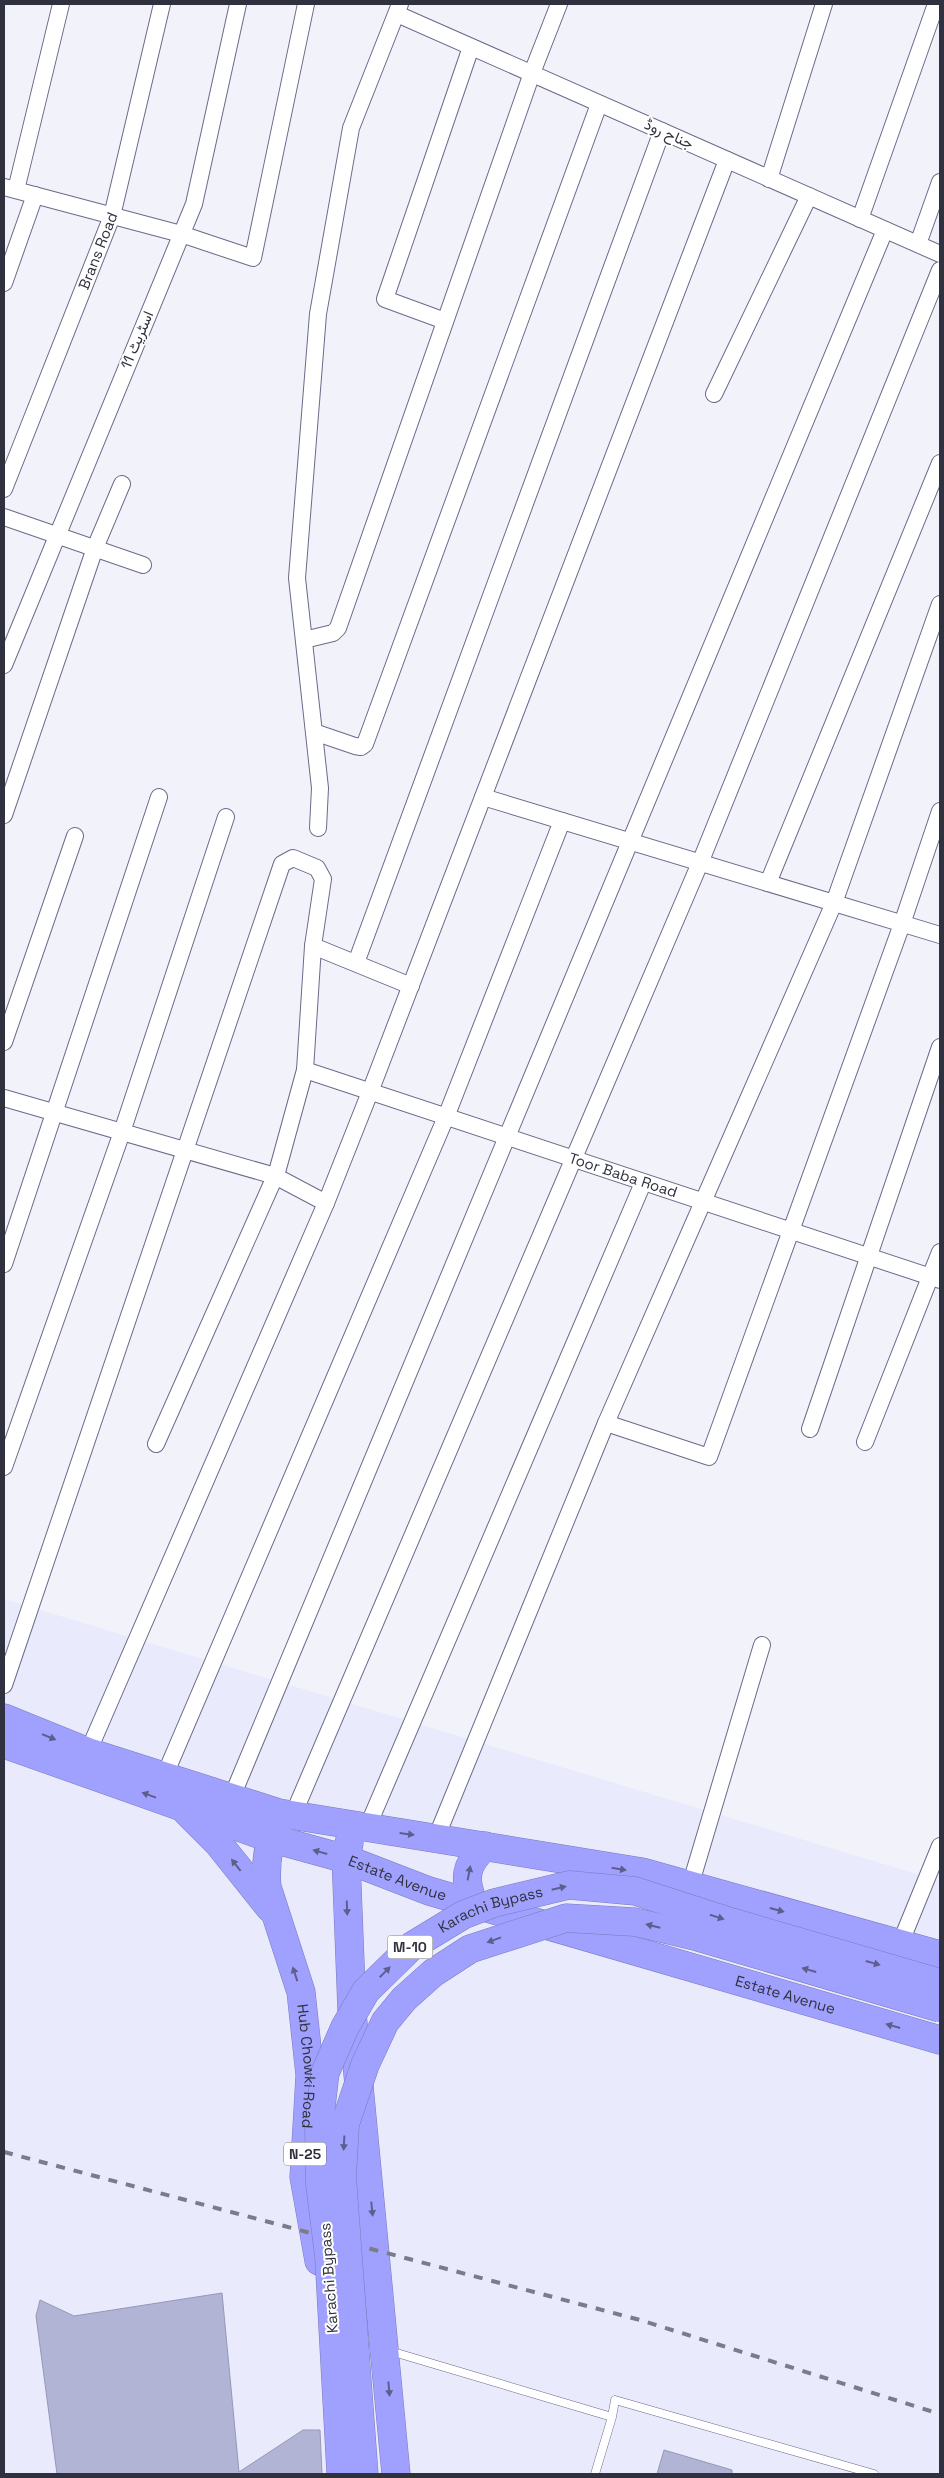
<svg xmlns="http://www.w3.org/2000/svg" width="944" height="2478" viewBox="0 0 944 2478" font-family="'Space Grotesk',Vazirmatn,sans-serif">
  <rect width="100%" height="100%" fill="#f2f3fa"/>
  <path fill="#e9eafc" d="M4,1599L940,1881V2474H4Z"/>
  <path fill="#b2b4d6" stroke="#9698b9" d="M222,2293L239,2472L303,2430H320L322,2474H57L36,2316L40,2300L74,2316Z
    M664,2450L732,2470V2474H657Z"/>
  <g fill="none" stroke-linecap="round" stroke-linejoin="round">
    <g stroke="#696b89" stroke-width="9">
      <path id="lane" d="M390,2351L612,2417L615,2400L874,2474
        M595,2474L612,2417"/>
    </g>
    <g stroke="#696b89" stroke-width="18">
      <g id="street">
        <path d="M397,14L940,254"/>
        <path d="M769,179L824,4"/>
        <path d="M4,187L181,234L253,258L306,4"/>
        <path d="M16,190L61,4"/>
        <path d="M860,219L936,4"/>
        <path d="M918,244L940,182"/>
        <path d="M4,283L35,195"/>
        <path d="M445,321L385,299L471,47"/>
        <path d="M714,394L809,196"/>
        <path id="s1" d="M4,489L112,216L162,4"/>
        <path d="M4,517L143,565"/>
        <path d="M304,640L333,633L338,628L532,73L559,4"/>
        <path d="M4,665L194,204L238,4"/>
        <path d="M314,732L355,746L361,747L365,744L599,104"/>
        <path d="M483,797L940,935"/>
        <path d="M4,815L95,548L122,484"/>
        <path d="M318,828L320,788L297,578L318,314L351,128L400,4"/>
        <path d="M768,883L940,463"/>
        <path d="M313,946L411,986"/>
        <path d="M356,963L662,131"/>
        <path d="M4,1042L75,836"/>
        <path id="s2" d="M305,1070L940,1280"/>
        <path d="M4,1098L275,1176L326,1203"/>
        <path d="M4,1264L159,797"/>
        <path d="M606,1423L709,1457L902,924L940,811"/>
        <path d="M810,1429L940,1047"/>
        <path d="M865,1442L940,1252"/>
        <path d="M4,1467L122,1132L226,817"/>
        <path d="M4,1685L282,864L293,858L317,868L323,879L313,946L305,1070L277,1172L156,1444"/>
        <path d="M88,1752L326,1203L370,1092L727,160"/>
        <path d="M164,1777L446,1117L562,821"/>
        <path d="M231,1799L885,230"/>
        <path d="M293,1815L700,863L940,270"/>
        <path d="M367,1828L643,1183"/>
        <path d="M436,1838L606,1423L834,903L940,604"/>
        <path d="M690,1886L762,1645"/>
        <path d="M900,1944L940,1846"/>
      </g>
    </g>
    <g stroke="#797abb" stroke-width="29">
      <g id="highway">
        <path d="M4,1718L88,1752L279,1813L642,1872L940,1955"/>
        <path id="s3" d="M4,1744L270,1838L346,1859L429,1891L940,2040"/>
        <path d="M187,1812L218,1843L270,1908"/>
        <path id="s4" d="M276,1822C268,1844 265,1864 267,1887L301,1992L310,2075L304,2177L319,2261"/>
        <path d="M349,1843L346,1859L352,2012L396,2474"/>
        <path d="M474,1904C463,1879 465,1865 485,1846"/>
      </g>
    </g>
    <use href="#lane" stroke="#fff" stroke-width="8"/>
    <use href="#street" stroke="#fff" stroke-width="16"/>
    <use href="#highway" stroke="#a0a1fe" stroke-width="28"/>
    <path stroke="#7b7c87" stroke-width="4" stroke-dasharray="9 9" stroke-linecap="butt" d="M4,2152L640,2320L940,2414"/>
    <g stroke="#797abb" stroke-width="29" stroke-linecap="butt">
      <g id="highway-bridge">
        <path id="s5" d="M341,2474L329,2256L320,2184L319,2124L325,2073L345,2027L366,1991L412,1946L463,1915L494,1903L569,1885L635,1891L731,1922L940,1983"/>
        <path d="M364,2474L342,2177L345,2124L365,2065L385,2022L404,1999L433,1973L470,1949L566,1918L635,1922L698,1937L940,2008"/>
      </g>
    </g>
    <use href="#highway-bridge" stroke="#a0a1fe" stroke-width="28"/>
  </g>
  <defs><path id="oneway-solid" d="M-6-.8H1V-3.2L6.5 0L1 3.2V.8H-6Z" transform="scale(1.25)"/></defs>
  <g fill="#5d5e8b">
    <use href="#oneway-solid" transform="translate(49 1737) rotate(22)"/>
    <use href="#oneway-solid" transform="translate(149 1795) rotate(-160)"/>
    <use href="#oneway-solid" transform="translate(407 1834) rotate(7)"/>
    <use href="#oneway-solid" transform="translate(320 1852) rotate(-164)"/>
    <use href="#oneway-solid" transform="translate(236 1865) rotate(-128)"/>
    <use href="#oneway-solid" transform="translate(619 1869) rotate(9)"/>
    <use href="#oneway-solid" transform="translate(469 1873) rotate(-79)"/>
    <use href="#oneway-solid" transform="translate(559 1888) rotate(-13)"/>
    <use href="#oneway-solid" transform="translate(347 1908) rotate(88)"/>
    <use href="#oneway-solid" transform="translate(777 1910) rotate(15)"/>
    <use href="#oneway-solid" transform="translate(717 1917) rotate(18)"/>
    <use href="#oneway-solid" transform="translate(653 1926) rotate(-166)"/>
    <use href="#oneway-solid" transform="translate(494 1940) rotate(160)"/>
    <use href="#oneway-solid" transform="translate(873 1963) rotate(16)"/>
    <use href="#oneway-solid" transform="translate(809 1970) rotate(-164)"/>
    <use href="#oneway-solid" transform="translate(385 1972) rotate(-45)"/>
    <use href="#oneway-solid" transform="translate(295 1974) rotate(-108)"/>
    <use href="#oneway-solid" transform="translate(893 2026) rotate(-164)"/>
    <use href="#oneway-solid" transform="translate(344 2143) rotate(93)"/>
    <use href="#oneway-solid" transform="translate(372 2209) rotate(84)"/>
    <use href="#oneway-solid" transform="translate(389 2389) rotate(85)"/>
  </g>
  <g text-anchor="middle" stroke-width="4" stroke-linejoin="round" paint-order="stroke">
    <g fill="#fff" stroke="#6e6f78" stroke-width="1">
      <rect x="387.5" y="1935.5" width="45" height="23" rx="4"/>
      <rect x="284" y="2142.5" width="42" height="23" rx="4"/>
    </g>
    <g font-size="14" font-weight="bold" fill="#30313e">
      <text x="410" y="1952">M-10</text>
      <text x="305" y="2159">N-25</text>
    </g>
    <g font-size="15" fill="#30313e" stroke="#fff">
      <text transform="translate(669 134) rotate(24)" y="5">جناح روڈ</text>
      <text dy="5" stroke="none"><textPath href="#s1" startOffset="256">Brans Road</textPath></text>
      <text transform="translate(137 340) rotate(-67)" y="5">اسٹریٹ 11</text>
      <text dy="5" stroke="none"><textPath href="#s2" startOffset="335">Toor Baba Road</textPath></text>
      <text dy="5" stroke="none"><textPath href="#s3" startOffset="416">Estate Avenue</textPath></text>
      <text dy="5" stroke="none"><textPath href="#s5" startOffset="646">Karachi Bypass</textPath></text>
      <text dy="5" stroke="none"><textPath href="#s3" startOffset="821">Estate Avenue</textPath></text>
      <text dy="5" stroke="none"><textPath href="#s4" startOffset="251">Hub Chowki Road</textPath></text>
      <text transform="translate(329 2278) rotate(-94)" y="5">Karachi Bypass</text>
    </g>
  </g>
  <rect width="944" height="2478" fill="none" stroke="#30313e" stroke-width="10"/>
</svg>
